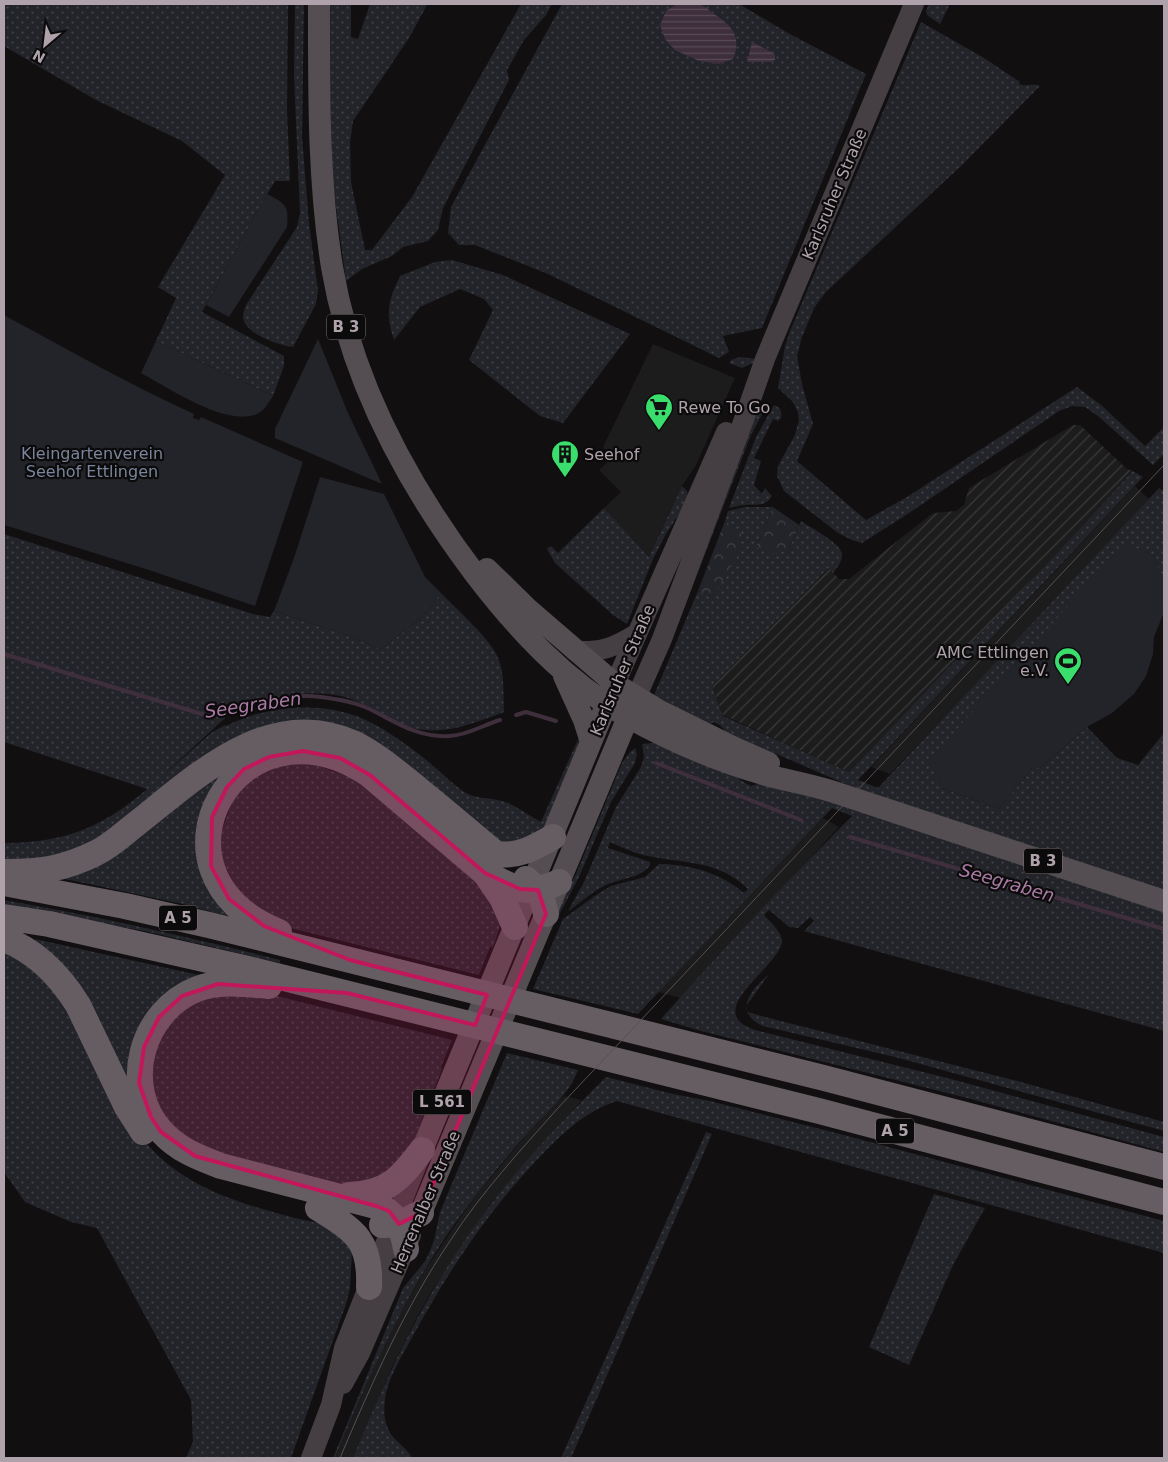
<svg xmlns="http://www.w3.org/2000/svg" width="1168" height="1462" viewBox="0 0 1168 1462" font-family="'DejaVu Sans',sans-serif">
  <defs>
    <pattern id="industrial-furrows" width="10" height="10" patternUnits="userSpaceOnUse" patternTransform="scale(1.25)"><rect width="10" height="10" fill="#1d1c1c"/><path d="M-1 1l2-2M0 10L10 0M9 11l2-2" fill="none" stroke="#3b3a3a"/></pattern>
    <pattern id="grass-dots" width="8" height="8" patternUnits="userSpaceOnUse" patternTransform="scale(1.25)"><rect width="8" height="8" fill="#22242a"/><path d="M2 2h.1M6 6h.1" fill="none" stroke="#404146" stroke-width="1.8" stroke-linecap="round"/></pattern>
    <pattern id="forest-crowns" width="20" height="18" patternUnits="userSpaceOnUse" patternTransform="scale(1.25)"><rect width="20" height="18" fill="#22242a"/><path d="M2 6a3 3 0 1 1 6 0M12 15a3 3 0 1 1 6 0" fill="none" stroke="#404146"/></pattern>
    <pattern id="water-rules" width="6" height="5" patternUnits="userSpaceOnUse" patternTransform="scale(1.25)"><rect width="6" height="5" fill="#3f2f3d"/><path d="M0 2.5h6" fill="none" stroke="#584a56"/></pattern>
  </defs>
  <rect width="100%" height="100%" fill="#110f10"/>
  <path fill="#1d1c1c" d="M653,344L735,378L696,465L682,486L649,557L604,508L621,492L599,470L613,457L603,447Z
    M1135,486L1149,499L1059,597L890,774L871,767Z
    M823,818L839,827L680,998L658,992Z
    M564,1096L582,1100L507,1184L490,1204L433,1289L417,1317L391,1369L353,1458H335L377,1360L396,1321L426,1269L464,1212L483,1187L529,1132Z"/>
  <path fill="url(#industrial-furrows)" d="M1073,425H1080L1127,469L1133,471L1031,581L849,772L723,715L712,686L828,567L839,579H849L933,513L956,511L964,505L969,488Z"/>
  <path fill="url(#grass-dots)" d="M4,4H288L287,110L290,181H275L265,198L202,312L284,356V366L273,396L156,341L176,298L158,287L225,175L182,141L96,100L4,46Z
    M295,4H304L302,137L309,223L318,291L316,304L293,347C280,346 249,335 244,321C242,316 244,311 246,305L297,227L300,213L294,76Z
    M328,4H351V37L358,39L370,4H424L427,5L409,38L353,121L350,142L351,182L365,250H372L412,197L521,4H552L546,15L524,40L507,70L509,80L443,208L438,230L428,241L403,247L392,256L362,269L346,281L332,176Z
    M562,4H739L788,33L866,74L762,328L723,336L729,352L719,358L548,274L475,245H459L448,233L451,207Z
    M929,4H950L940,24L927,15L926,11Z
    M921,22L984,58L1020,82L1019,84C1026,87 1033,83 1040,86L962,165L826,292L814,308L802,337L797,356L802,384L813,424L797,461L866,520L907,497L1077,387L1101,405L1145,446L1164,427V454L1153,465L1098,416L1085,407L1072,406L1059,411L909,513L862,543L852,540L838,533L784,491L777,476L778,466L795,435L799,420L798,412L793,402L778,388L785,346L790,331Z
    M452,260L503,275L630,334L563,423L540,416L469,360L493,310L484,299L460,289L420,307L394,340C385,312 388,302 400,276L435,262Z
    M740,357L756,359L753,363L742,368L729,363L731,360Z
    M768,403L751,435L680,619L652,686L758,407L760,405Z
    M774,405C781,408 782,411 781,418L778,421L773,419L754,458L761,461L754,485L762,494L765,488L772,496C765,507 757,504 746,505C740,505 734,507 729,508L756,437Z
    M1133,471L1143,477L858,780L878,788L1159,488L1164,491V581H1163L1153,555L942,788L999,809L1032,768H1040L1087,727L1117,758L1138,765L1164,733V893L848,785L726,732L721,726L714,722L707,725L654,695L698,591L713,596L742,533L725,521L728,511L745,507H773L756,547L788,551L801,521C811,528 843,544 842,555C842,562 837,568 833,573L828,568L712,686L723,716L849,772L1031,581Z
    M682,486C687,490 689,493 688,500L666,534L653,559L627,624L613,615L555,563L547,549L551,546L558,553L604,508L649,557Z
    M4,534L253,614L270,617L274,611L341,633L381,649L422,617L441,593C456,609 491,639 498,658C505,674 503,694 504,712C468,725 439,739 400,724C381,716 365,703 345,697C307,687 265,699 228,708L225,718L158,780L211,733L225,725L226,726C265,706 317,701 359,717C381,726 402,741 420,755C436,767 449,781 464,792C476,800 495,797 508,803C519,808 530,816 541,822L580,735L578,745L541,835L508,849L284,728L93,847L4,865V843C63,843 102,828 147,789L4,742Z
    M306,739C361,741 397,778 437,812C459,831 482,850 505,868L502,872L388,776C370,762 351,750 328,745C284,736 235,757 215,796C208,809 201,825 201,839C202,859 207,880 218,897C223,904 231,910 234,918L183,904L51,876L87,864L110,852L219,767C246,751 274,741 306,739Z
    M653,743L727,771L747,784L751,786L761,783L781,786L1001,857L1164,912V1031L804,931L814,921L810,917L798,928L789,927L769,910L764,915C770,922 781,931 782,940C783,965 698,1011 755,1030L951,1079L1164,1137V1152L971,1099L701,1031L661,1019C723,949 788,880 852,816L832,808L638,1014L533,989L563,919L599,893L611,886L645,877L659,864C689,864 721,873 744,893L748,889C718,859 682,864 643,855C632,852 621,847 610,842L608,848L650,862V866C638,879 621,878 606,885C593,891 582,901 570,910L568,911L584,882L616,807L641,767L644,757L642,744Z
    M635,748L637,754L635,763L611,802L579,877L548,936L558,908L576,874L622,763L630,752Z
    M296,758L361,781L492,892L502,921L493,947H490L479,975L286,927L242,902L216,846L238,786Z
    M4,900C97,916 189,937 280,960V963L149,932L4,904Z
    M35,939L199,975L134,1056L180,1157L35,944Z
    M4,944L48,975L139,1134C174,1181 225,1199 280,1214C291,1217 302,1220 314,1222C318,1223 324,1223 329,1225C335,1228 347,1245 352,1251L350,1289L346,1304L291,1458H186L193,1442L191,1400L97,1228L71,1222L25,1202L4,1172Z
    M769,974L747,1005L746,1009L748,1012L765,1017L1017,1081L1164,1122V1131L895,1057L763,1026C732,1012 751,990 769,974Z
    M257,991L452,1040L441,1067L442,1069L406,1161L355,1191L189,1144L155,1107L150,1059L165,1023L206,994Z
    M507,1053L578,1070C569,1095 547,1112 529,1132C506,1157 485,1184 464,1211C408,1286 371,1372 335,1458H333L403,1288L426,1260L434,1241L440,1212Z
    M606,1077L673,1094L710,1101L844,1135L1164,1221V1253L617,1101C582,1112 558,1138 533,1164C485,1216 448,1272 414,1334C404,1352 387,1379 385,1400C383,1415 385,1430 397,1441C403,1447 409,1451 412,1458H353C384,1382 418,1308 465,1240C505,1180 556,1127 606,1077Z
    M706,1132L712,1134L571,1458H561Z
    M934,1194L985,1208L953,1265L909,1365L869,1347Z"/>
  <path fill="url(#forest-crowns)" d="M773,507L799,525L788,551L770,554L756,547Z
    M725,521L742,532L737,557L713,596L698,591Z"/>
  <path fill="#22242a" d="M267,194C286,204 289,205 287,227L229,317L206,305Z
    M4,315C66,349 129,384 194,414L193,418L199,420L201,417L303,462L255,606L149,570L4,525Z
    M318,339L348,413L382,484L275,438V429Z
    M156,341L273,396C268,404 263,413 254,415C223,425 169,388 141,373Z
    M320,477L384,494L425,577L441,593L422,617L381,649L341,633L274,611L294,558Z
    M1129,545L1153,555L1164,582V612L1154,637L1153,654L1146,676L1134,694L1112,713L1087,727L1040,768H1032L999,809L942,788L928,761L1118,551Z"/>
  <path fill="url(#water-rules)" d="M677,4C684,4 691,3 697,4C704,5 709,10 714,14C732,26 742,36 733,59L719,64L699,61L675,50L665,39L660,25L666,11Z
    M752,42L773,53L775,56V60L770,62H747Z"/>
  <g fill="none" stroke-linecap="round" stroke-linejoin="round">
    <path stroke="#3f2f3d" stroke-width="4" d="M4,654L205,715C219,714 231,708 245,705C268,699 297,694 321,697C336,699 351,701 365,707C394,720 415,738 450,736C468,735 483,725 500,720
      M516,715L526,712L556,721
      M656,763L801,820
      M850,837L1164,929"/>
    <path stroke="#453f43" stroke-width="20" d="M575,651C602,652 613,648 636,634
      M615,684L726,432
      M636,698L662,639L743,422L765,359L914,4
      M343,1384L360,1353L411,1235
      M311,1458L331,1405L344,1348L419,1159"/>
    <path stroke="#544d51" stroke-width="22" d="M319,4C319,92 318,180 332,267C351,380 407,484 475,574C517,629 565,681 626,716C670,741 718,761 766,775C789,781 812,785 834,792C944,828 1054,865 1164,901
      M487,569L528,609L615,684L658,710L733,747L769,763
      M564,676L584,720L591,742
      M422,1150L615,684
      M421,1213L636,698"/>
    <path stroke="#665d63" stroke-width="26" d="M5,872C40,872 64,869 96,853C111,846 123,834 136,824C196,777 269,705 353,743C377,755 397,772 418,789C444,810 470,832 496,854C518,857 534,848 553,837
      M485,873L502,898L515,927
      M526,879C540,891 542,897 546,914
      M4,883L125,906L209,925L824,1078L1164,1167
      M4,917L49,924L248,969L819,1111L1164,1202
      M279,932C133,874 237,686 370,775L485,873C515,889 527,897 559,882
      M4,939C36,951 60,976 78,1005L127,1107L143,1132
      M269,986C245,984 220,980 197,989C141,1011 120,1087 162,1132C178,1150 200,1158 221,1166L383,1208C399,1217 403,1232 406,1249
      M349,1195C387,1194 400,1179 422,1150
      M318,1208C355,1231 371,1240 369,1287
      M382,1225L399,1224L421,1213"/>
    <path stroke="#564f54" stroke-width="1" d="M340,1458C372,1383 404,1309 450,1241C481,1193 520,1151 558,1108L1164,465"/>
  </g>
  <path fill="#c2185b" fill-opacity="0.2" stroke="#c2185b" stroke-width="4" stroke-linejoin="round" d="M303,751L340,758L370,775L485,873L520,889L538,890L546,914L421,1213L399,1224L389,1211L376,1206L195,1156L161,1132L151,1117L139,1083L144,1047L159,1017L182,996L218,984L347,993L475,1025L487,995L350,960L264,926L229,899L211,866L212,817L227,787L244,769L269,757Z"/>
  <defs>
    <g id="supermarket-pin" transform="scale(1.4375)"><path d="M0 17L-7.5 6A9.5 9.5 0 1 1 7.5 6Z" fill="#3ade6c" stroke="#0c0b0b"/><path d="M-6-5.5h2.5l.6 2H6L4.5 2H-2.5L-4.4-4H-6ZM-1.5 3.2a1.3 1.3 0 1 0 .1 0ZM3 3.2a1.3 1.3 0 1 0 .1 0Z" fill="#111"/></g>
    <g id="building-pin" transform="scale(1.4375)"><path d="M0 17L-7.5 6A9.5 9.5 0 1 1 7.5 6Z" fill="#3ade6c" stroke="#0c0b0b"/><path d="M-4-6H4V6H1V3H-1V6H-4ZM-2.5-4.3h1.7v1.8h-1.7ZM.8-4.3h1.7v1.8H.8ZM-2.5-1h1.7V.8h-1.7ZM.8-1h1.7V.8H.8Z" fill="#111"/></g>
    <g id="stadium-pin" transform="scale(1.4375)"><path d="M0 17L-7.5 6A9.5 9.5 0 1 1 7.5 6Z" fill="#3ade6c" stroke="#0c0b0b"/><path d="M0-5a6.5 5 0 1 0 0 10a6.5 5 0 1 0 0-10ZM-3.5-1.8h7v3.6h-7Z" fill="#111"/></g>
  </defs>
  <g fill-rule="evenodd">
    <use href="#supermarket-pin" x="659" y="407"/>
    <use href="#building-pin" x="565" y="454"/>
    <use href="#stadium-pin" x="1068" y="661"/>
  </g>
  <g text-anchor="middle" stroke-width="4.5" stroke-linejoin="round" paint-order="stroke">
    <g fill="#0c0b0b" stroke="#7f757b" stroke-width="1">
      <rect x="327" y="314.5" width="38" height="25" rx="4"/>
      <rect x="1024" y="848.5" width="38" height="25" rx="4"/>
      <rect x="159" y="905.5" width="38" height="25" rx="4"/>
      <rect x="413" y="1089.5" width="58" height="25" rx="4"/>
      <rect x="876" y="1118.5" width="38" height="25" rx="4"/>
    </g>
    <g font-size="15" font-weight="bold" fill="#b0a2ab">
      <text x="346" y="332">B 3</text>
      <text x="1043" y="866">B 3</text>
      <text x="178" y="923">A 5</text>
      <text x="442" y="1107">L 561</text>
      <text x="895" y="1136">A 5</text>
    </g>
    <g font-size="16" fill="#b0a2ab" stroke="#0c0b0b">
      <text transform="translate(834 194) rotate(-67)" y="6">Karlsruher Straße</text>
      <text transform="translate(622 670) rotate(-67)" y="6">Karlsruher Straße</text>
      <text transform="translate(425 1202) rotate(-67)" y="6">Herrenalber Straße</text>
    </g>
    <g font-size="16" fill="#b0a2ab" stroke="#0c0b0b" text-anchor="start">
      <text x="678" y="413">Rewe To Go</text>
      <text x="584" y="460">Seehof</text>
      <text x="1049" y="658" text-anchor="end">AMC Ettlingen<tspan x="1049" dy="18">e.V.</tspan></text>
    </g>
    <g font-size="16" fill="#7a849a" stroke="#0c0b0b">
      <text x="92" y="459">Kleingartenverein<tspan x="92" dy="18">Seehof Ettlingen</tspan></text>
    </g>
    <g font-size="18" font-style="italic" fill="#a97ba4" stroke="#0c0b0b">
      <text transform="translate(253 705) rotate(-8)" y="6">Seegraben</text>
      <text transform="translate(1007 883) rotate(16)" y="6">Seegraben</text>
    </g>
  </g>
  <rect width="1168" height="1462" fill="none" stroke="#b0a2ab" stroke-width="10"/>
  <g transform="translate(45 45) rotate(208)" stroke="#0c0b0b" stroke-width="4" paint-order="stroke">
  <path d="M0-4L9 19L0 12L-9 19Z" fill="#b0a2ab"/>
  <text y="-8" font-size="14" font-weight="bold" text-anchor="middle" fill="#b0a2ab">N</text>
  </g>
</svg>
